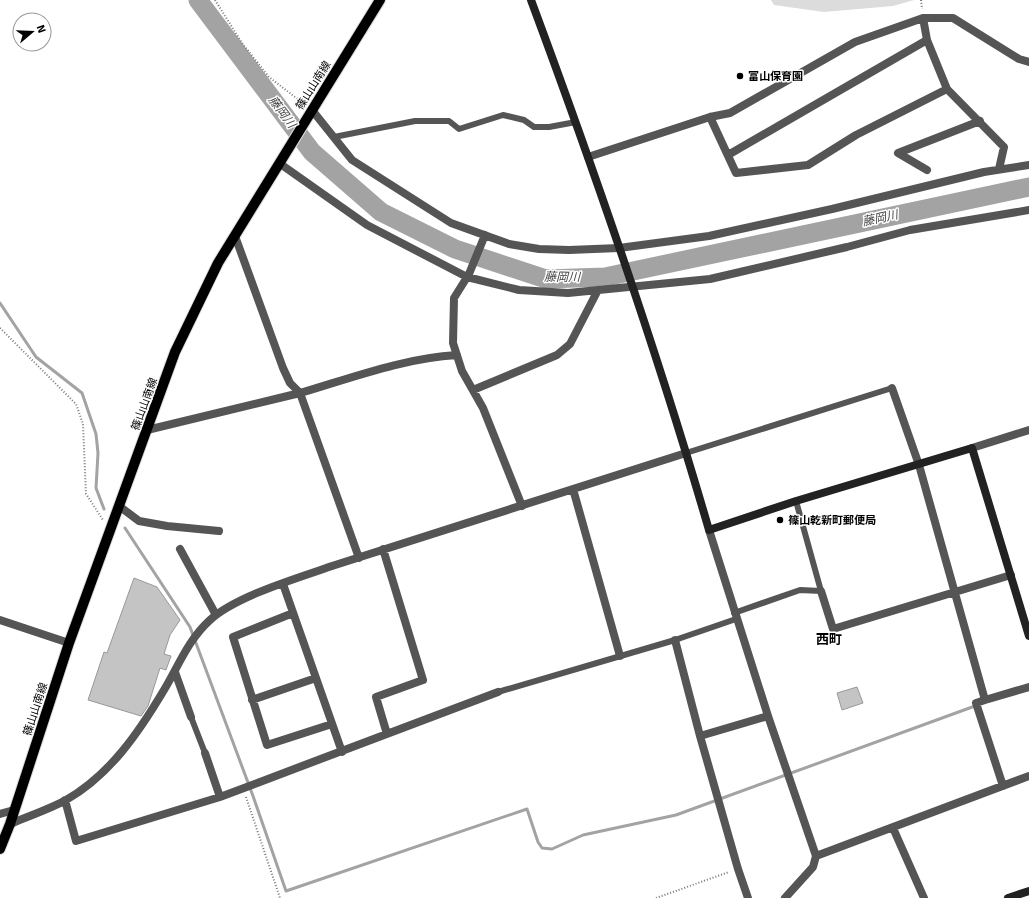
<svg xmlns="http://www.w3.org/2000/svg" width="1029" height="898" viewBox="0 0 1029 898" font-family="Signika,'Noto Sans JP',sans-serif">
  <rect width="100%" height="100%" fill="#fff"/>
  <path fill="#dcdcdc" d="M771,0H914L893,6L824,12L774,5Z"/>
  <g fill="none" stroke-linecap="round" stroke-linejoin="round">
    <path stroke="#a3a3a3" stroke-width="3" d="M0,303L36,357L82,393L96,434L98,453L96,488L104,509
      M125,528L190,627L253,796L286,891L527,809L538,842L542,848L552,849L583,835L676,815L975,706"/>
    <path stroke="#a3a3a3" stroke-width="19" d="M198,0L312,152L381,212L455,249L546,279L605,277L1029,187"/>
  </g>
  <path fill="#c4c4c4" stroke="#999" d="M134,578L157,587L180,620L170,635L164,654L171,656L166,670L160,668L148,706L141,716L88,700L104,652L107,653Z
    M857,687L863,703L842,710L837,693Z"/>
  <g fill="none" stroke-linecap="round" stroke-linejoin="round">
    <g stroke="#dbdbdb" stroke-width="12">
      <path id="primary" d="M0,849L10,824L69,643L175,352L218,263L380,0"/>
    </g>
    <path stroke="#777" stroke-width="2" stroke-dasharray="1 2" stroke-linecap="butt" d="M215,0L242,43L269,77L304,104
      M921,0L922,9
      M0,328L76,404L83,424L86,494L103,520
      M246,797L280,898
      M656,898L729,872"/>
    <path stroke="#555" stroke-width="6" d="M334,137L415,121H449L459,129L503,115L524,120L534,127H549L576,122
      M686,453L892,388
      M734,613L800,590L821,591L796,501
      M498,692L675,640L736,619
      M191,717L205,753"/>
    <path stroke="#555" stroke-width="8" d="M923,18L927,40L947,89
      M312,110L352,160L451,223L509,244L539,249L569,250L619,248L709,236L832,209L984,172L1029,165
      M710,117L736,173L808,165L856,135L947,89L1004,147L999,169
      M728,155L927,40
      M588,157L710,117L730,113L855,42L923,18H953L1019,59L1029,62
      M279,163L367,225L467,277L519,290L568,293L710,279L847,247L910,230L1029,210
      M927,170L898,153L980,121
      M485,235L469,274L454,298L453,343L462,371L483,408L522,506
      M235,236L283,368L290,383L300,393C351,378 404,358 457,355
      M892,388L919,465L985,700L976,703L1003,786
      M473,390L557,355L570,344L598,290
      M147,430L300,393L359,558
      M972,448L1029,430
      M573,489L620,656
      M119,506L139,521L167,526L219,531
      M709,530L768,716L816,856L813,867L785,898
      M180,549L216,615
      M383,549L423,680L376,697L387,734
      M283,584L342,752
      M821,591L833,629L1011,575
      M293,613L233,637L267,745L332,724
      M0,620L69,643
      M675,640L700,736
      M175,672L191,717
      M252,700L316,678
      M985,700L1029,687
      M205,753L220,797
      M65,800L76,841L220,797L498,692
      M0,814L14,810
      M10,824C28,816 48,810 66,800C110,775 139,732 164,690C179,665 188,640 210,620C236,596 298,578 332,566L686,453
      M893,828L924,898
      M816,856L1029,776
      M748,898L738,869L700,736L768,716"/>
    <path stroke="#222" stroke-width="8" d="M531,0C596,175 657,351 709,530L796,501L972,448L1029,636
      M1008,898L1029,891"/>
    <use href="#primary" stroke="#000" stroke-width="10"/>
  </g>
  <g fill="#000" stroke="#fff" stroke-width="1.5">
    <circle cx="740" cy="76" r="4"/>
    <circle cx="780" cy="520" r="4"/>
  </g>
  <g text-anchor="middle" stroke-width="3" stroke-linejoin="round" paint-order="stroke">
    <g font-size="11" font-weight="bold" fill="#000" stroke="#fff" text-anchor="start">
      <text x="748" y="80">富山保育園</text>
      <text x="788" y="524">篠山乾新町郵便局</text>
    </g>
    <g font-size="11" fill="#000" stroke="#fff">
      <text transform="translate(313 85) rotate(-58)" y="4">篠山山南線</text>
      <text transform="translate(144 404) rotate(-70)" y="4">篠山山南線</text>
      <text transform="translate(35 709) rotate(-72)" y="4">篠山山南線</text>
    </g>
    <g font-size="12" font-style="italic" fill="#444" stroke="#fff">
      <text transform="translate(282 112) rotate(53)" y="4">藤岡川</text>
      <text transform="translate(880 218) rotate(-12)" y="4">藤岡川</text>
      <text transform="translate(562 277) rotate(1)" y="4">藤岡川</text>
    </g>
    <g font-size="13" font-weight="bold" fill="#000" stroke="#fff">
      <text x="829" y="644">西町</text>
    </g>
  </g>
  <g transform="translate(32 32) rotate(71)"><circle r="19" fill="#ffffff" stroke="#999999"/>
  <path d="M0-3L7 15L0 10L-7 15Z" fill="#000000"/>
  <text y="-6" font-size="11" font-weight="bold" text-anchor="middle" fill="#000000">N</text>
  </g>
</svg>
